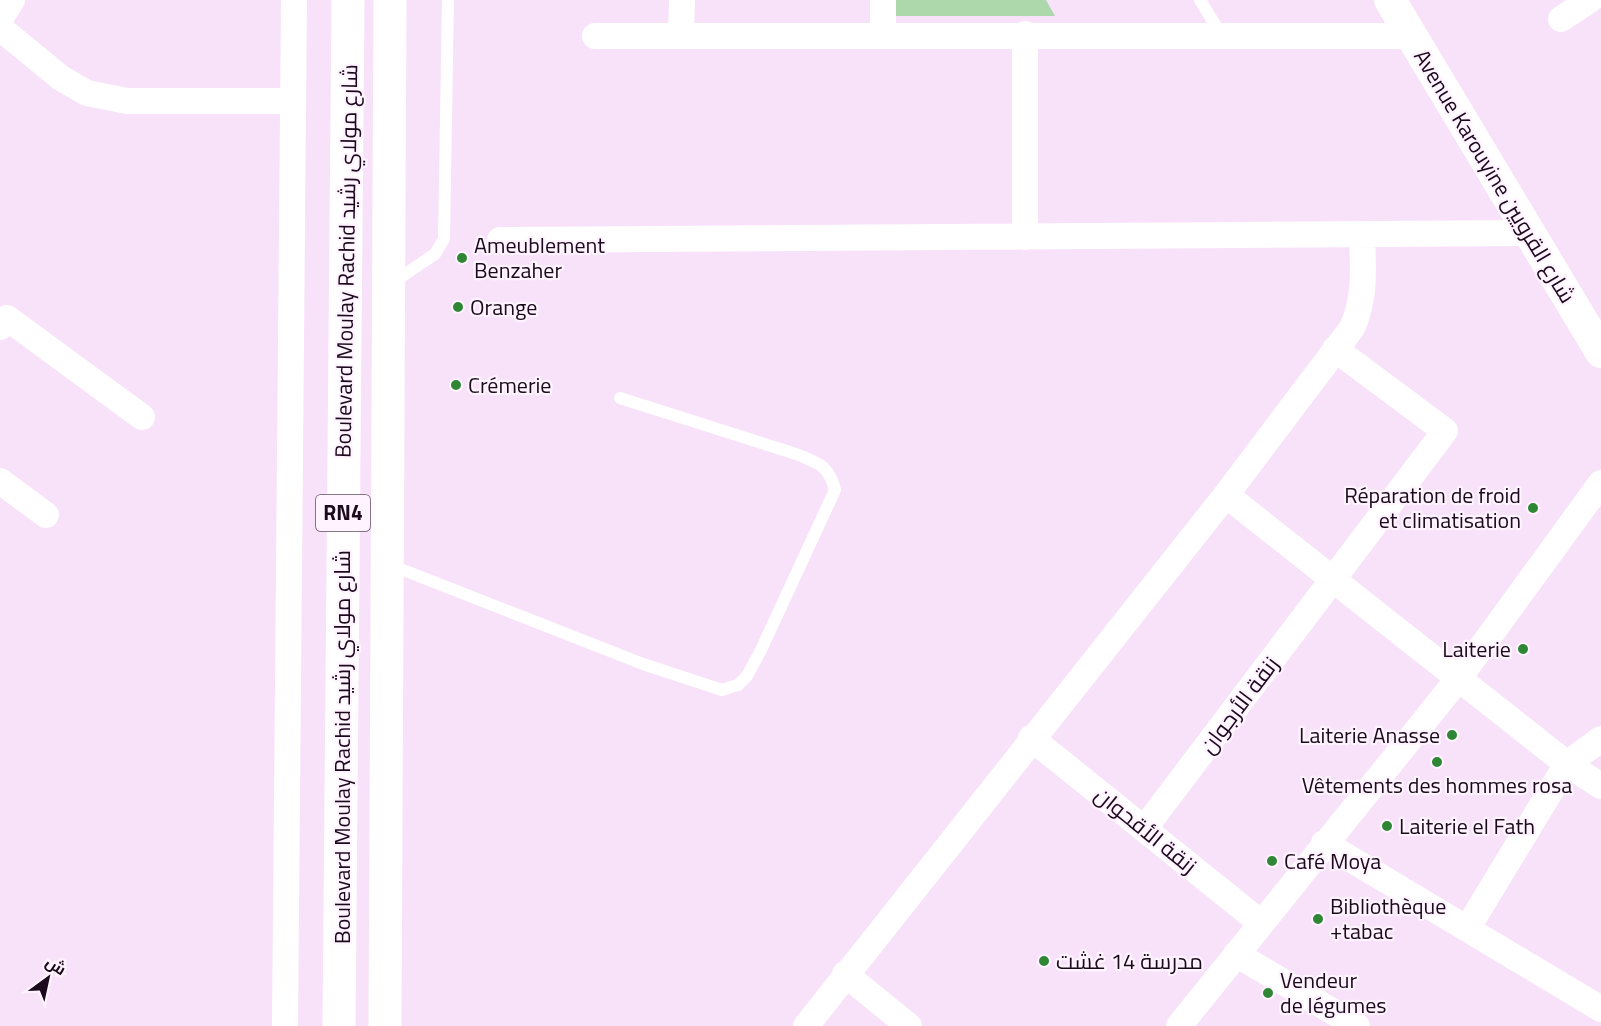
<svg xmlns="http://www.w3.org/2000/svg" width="1601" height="1026" viewBox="0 0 1601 1026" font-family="'Titillium Web',Cairo,sans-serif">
  <rect width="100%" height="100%" fill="#f8e2f9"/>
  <path fill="#acd8ac" d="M884,0H1046L1055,16H883Z"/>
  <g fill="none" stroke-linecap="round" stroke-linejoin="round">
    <path stroke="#fff" stroke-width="12" d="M1200,0L1222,36
      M392,283L435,254L444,239L448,0
      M388,564L643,664L722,690L738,685L747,676L761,650L835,490C829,465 818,463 796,454L620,398"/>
    <path stroke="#fff" stroke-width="26" d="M883,0V35
      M0,19L12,0
      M1561,19L1590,0
      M0,28L61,78L87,93L127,101H291
      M1025,34V237
      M595,36H1411
      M681,36L682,0
      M500,240L1530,233
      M0,327L7,318L142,417
      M0,481L46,515
      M1226,495L1567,764L1601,786
      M1031,738L1261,923
      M1144,829L1445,431L1335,349
      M1324,843L1601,1009
      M1467,929L1567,764L1601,739
      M1236,954L1357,1026
      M845,974L909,1026
      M285,1026L294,0
      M806,1026L1226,495L1352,328C1366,297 1363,268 1362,235
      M1179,1026L1459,678L1601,483"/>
    <path stroke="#fff" stroke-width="32" d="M1390,0L1601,352"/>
    <path stroke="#fff" stroke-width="33" d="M339,1026L348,0
      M385,1026L390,0"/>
  </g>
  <g fill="#2f8736" stroke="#fef3fe" stroke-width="2">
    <circle cx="462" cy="258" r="6"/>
    <circle cx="458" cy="307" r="6"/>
    <circle cx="456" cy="385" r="6"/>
    <circle cx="1533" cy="508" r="6"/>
    <circle cx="1523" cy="649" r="6"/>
    <circle cx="1452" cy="735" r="6"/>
    <circle cx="1437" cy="762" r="6"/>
    <circle cx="1387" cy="826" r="6"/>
    <circle cx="1272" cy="861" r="6"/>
    <circle cx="1318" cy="919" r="6"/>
    <circle cx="1044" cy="961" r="6"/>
    <circle cx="1268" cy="993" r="6"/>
  </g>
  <g text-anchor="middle" stroke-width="4.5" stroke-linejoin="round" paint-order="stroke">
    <rect fill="#fef3fe" stroke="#604f60" stroke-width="1.5" x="316" y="495" width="54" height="36" rx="4.5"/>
    <g font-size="21" font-weight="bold" fill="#1c091d">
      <text x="343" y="520">RN4</text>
    </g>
    <g font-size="22" fill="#1c091d" stroke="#fef3fe">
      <text transform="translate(1495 176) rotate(59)" y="8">Avenue Karouyine شارع القرويين</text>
      <text transform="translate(346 261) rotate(-89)" y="8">Boulevard Moulay Rachid شارع مولاي رشيد</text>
      <text transform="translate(1239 705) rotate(-53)" y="8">زنقة الأرجوان</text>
      <text transform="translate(342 747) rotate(-90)" y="8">Boulevard Moulay Rachid شارع مولاي رشيد</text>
      <text transform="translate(1146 830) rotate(39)" y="8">زنقة الأقحوان</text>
    </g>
    <g font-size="22" fill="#1c091d" stroke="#fef3fe" text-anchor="start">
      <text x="474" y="253">Ameublement<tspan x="474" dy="25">Benzaher</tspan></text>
      <text x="470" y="315">Orange</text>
      <text x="468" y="393">Crémerie</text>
      <text x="1521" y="503" text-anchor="end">Réparation de froid<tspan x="1521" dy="25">et climatisation</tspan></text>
      <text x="1511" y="657" text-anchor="end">Laiterie</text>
      <text x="1440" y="743" text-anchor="end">Laiterie Anasse</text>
      <text x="1437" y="793" text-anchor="middle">Vêtements des hommes rosa</text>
      <text x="1399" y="834">Laiterie el Fath</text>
      <text x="1284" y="869">Café Moya</text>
      <text x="1330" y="914">Bibliothèque<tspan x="1330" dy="25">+tabac</tspan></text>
      <text x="1056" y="969">مدرسة 14 غشت</text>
      <text x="1280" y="988">Vendeur<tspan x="1280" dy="25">de légumes</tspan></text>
    </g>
  </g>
  <g transform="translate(48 978) rotate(33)" stroke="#fef3fe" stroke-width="4.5" paint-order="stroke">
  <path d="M0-4.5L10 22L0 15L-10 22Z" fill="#1c091d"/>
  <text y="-9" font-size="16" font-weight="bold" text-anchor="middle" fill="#1c091d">ش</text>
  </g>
</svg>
